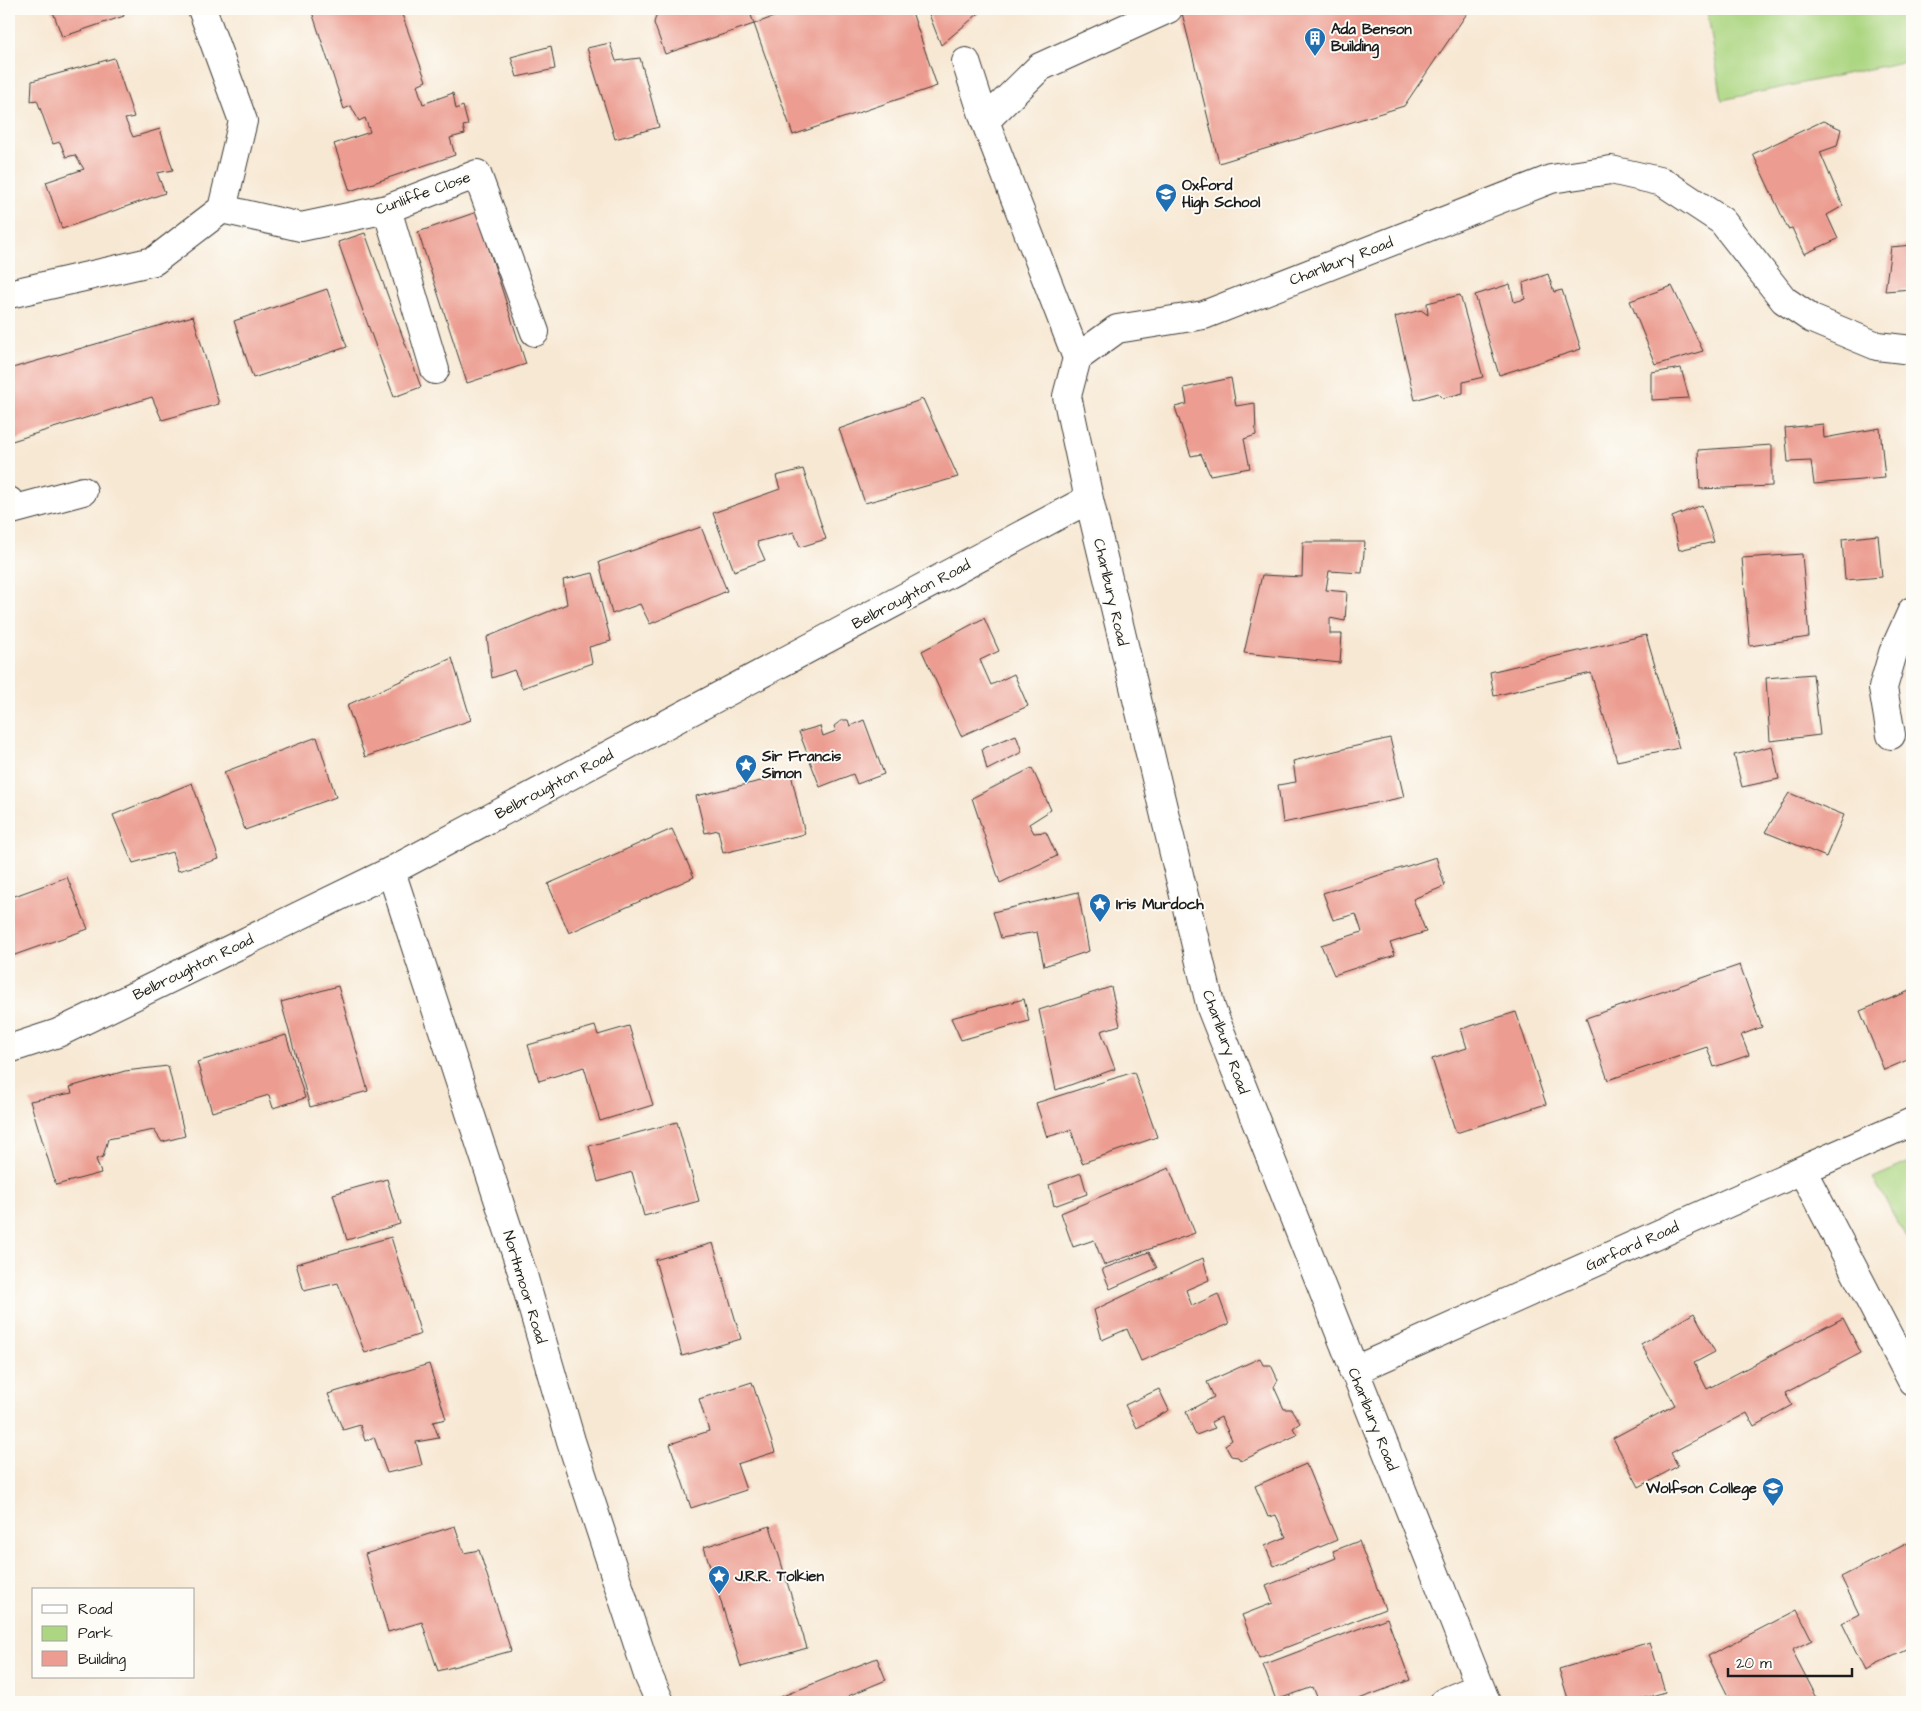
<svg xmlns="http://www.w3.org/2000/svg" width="1921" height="1711" viewBox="0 0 1921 1711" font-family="'Architects Daughter',sans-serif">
  <rect width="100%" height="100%" fill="#fdfcf7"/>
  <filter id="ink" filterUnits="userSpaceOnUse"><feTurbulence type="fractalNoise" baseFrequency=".02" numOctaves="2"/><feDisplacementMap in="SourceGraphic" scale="10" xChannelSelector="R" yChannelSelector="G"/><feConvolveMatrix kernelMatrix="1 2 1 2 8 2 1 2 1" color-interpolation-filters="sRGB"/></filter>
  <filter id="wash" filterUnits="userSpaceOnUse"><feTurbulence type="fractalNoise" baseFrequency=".0096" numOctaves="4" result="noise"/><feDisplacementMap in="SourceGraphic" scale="20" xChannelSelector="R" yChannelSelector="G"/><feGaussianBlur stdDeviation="1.12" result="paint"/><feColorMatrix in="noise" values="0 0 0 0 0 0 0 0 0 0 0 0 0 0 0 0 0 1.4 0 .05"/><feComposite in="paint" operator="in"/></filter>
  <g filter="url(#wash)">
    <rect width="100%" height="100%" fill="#f7e8d3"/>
    <path fill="#acd681" stroke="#64794e" d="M1707,9H1912V60L1722,100Z
      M1912,1161V1248L1873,1178Z"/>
    <g id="blocks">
      <path fill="#ec9c90" d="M52,9H122L124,16L62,37Z
        M311,9H400L426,81L417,85L423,104L453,93L456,109L463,106L468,125L463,126L465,134L450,138L455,155L350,191L334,144L370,132L365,118L359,121L351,106L344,109Z
        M658,9H749L754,24L665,54L654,23Z
        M795,9H911L937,86L793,135L754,24Z
        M927,9H984L941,45Z
        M1181,9H1470L1404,106L1219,163Z
        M610,43L616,61L640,58L659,127L615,139L587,48Z
        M551,46L555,69L517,77L511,57Z
        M114,58L134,117L125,119L133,137L160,129L173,170L157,173L165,193L62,229L46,182L84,169L75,155L66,157L60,142L53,144L37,100L31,101L32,81Z
        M1823,121L1841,129L1837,146L1820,152L1843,206L1827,215L1838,239L1804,254L1792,228L1788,229L1753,154Z
        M477,212L526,364L467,383L418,232Z
        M365,233L421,387L394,397L338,242Z
        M1912,245V289L1885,291L1891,247Z
        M1548,274L1554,292L1562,290L1581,349L1499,375L1475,295L1510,284L1514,302L1525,299L1523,283Z
        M1672,286L1703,351L1656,365L1630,301Z
        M327,289L347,347L253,378L234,321Z
        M1460,295L1483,377L1463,382V393L1443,398L1438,393L1415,400L1395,317L1421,310L1428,315L1427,303Z
        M193,316L219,404L162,420L152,397L9,442V369Z
        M1681,368L1689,398L1652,400V373Z
        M1231,378L1236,406L1255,403L1256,435L1244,439L1250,468L1210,475L1201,454L1191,456L1175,407L1187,404L1184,388Z
        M923,399L958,477L865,503L839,429Z
        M1823,424L1824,438L1880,428L1885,478L1814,484L1811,461L1788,462L1785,428Z
        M1772,445V486L1700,489L1698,450Z
        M803,469L826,539L800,547L794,532L757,542L765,560L734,571L713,513L780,489L776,476Z
        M1702,505L1714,542L1679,550L1672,517Z
        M701,527L727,591L650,624L640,604L612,614L599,562Z
        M1878,535L1882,577L1845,580L1842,539Z
        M1303,542H1365L1362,573L1329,571L1326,590L1347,592L1345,621L1330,618V634H1342L1340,663L1244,653L1262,575L1302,577Z
        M1802,554L1809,637L1750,646L1742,558Z
        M593,573L611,641L589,647L592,663L522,688L514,670L492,678L487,637L567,604L563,580Z
        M984,618L999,651L980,660L991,685L1014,674L1028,706L961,736L922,651Z
        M1646,635L1679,748L1617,761L1591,673L1494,696L1490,672Z
        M452,658L471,720L365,757L347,705Z
        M1813,674L1820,735L1770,741L1766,678Z
        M842,720H848L850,726L864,720L884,774L857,784L853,774L820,787L799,732L820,726L823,736L836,731L834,726Z
        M1016,735L1022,752L987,770L982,749Z
        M317,737L336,797L245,830L224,772Z
        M1390,738L1404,797L1283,823L1278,785L1296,782L1293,761Z
        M1772,746L1779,779L1742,787L1734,755Z
        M1032,768L1051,810L1029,824L1034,833L1046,832L1057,856L1000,883L972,798Z
        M791,774L805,834L723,853L718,830L705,833L696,796Z
        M192,783L219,859L178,871L172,852L133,863L113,815Z
        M1789,793L1844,815L1826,857L1765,832Z
        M672,829L694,877L569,933L548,884Z
        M1436,857L1445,886L1413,899L1426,932L1390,943L1395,955L1334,975L1321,945L1362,932L1356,914L1333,920L1323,893Z
        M67,877L88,929L9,957V898Z
        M1078,892L1089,951L1044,966L1037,932L1001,938L993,912Z
        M1740,965L1762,1027L1741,1035L1749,1055L1714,1067L1707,1047L1608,1080L1586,1018Z
        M338,986L368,1091L310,1107L281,1002Z
        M1111,987L1120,1025L1101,1031L1115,1069L1056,1090L1039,1010Z
        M1912,990V1050L1910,1051L1912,1058L1884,1070L1860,1011Z
        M1024,999L1029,1021L961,1040L951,1018Z
        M1516,1012L1546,1104L1456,1133L1432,1059L1467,1048L1461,1029Z
        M595,1026L598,1035L629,1026L653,1105L600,1121L584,1067L539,1081L528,1045Z
        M286,1035L305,1098L273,1108L269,1095L212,1112L197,1062Z
        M168,1066L185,1136L162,1142L154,1130L108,1139L103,1157L96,1159L101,1173L56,1185L30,1101L72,1093L70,1087L125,1071Z
        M1134,1072L1157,1137L1082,1163L1071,1130L1047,1137L1036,1103Z
        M677,1122L699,1201L644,1216L632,1172L598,1182L589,1146Z
        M1169,1168L1195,1233L1104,1265L1094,1240L1073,1247L1061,1213Z
        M1081,1173L1087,1194L1054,1206L1049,1185Z
        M387,1179L400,1224L347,1240L333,1194Z
        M391,1237L421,1334L365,1353L338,1283L304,1291L296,1264Z
        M713,1243L741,1339L682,1356L655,1260Z
        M1149,1252L1157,1268L1110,1289L1102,1269Z
        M1203,1258L1209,1280L1186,1290L1192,1306L1218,1294L1229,1324L1141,1361L1127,1329L1102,1340L1094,1310Z
        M1694,1313L1715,1352L1694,1363L1707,1389L1843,1318L1861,1353L1785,1393L1792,1405L1754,1426L1747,1413L1671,1453L1678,1466L1639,1487L1613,1438L1675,1405L1641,1344Z
        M1260,1358L1263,1365H1271L1278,1380L1274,1387L1284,1409H1291L1300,1423L1293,1428L1297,1435L1241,1461L1238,1457L1231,1456L1225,1445L1232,1440L1221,1417L1211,1422L1215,1428L1196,1435L1186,1412L1214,1397L1207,1382Z
        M429,1364L446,1419L433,1422L439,1438L416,1442L422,1465L387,1473L374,1437L365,1441L360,1425L343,1430L328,1394Z
        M752,1382L775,1452L737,1464L746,1490L691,1508L670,1444L709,1431L699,1399Z
        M1159,1389L1169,1410L1137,1428L1125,1405Z
        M1306,1464L1337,1540L1274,1566L1265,1546L1286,1537L1276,1515L1268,1517L1255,1486Z
        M455,1526L464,1553L479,1550L511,1651L438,1671L422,1622L388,1632L365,1554Z
        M770,1526L807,1648L741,1667L704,1547Z
        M1359,1541L1385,1609L1259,1658L1242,1615L1273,1603L1266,1586L1336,1558L1333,1551Z
        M1912,1541V1647L1865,1670L1842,1623L1859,1614L1841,1577Z
        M1797,1610L1812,1640L1792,1650L1817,1698L1808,1702H1731L1708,1656Z
        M1387,1618L1410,1680L1351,1702H1319L1313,1687L1276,1700L1263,1665Z
        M1650,1642L1665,1692L1632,1702H1569L1559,1669Z
        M877,1658L886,1680L848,1696L850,1702H768Z"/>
    </g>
  </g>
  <g filter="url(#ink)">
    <use href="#blocks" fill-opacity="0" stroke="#3d3b37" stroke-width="1"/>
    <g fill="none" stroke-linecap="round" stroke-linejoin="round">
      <g stroke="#3d3b37" stroke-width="30">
        <path id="minor" d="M202,9L243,121L222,209
          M966,62L985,121L1077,358
          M985,121L1040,67L1168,9
          M387,209L435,370
          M9,294L154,261L222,209L301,227L387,209L477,174L535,332
          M9,501L12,510L83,491
          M1891,735L1883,688L1893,653L1912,611
          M391,871L523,1275L571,1441L648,1675L660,1702
          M9,1049L58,1033L391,871L1089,499
          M1802,1170L1912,1381
          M1353,1371L1802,1170L1912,1122
          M1444,1702L1480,1687
          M1486,1702L1211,1008L1089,499L1067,396L1077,358L1117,329L1204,315L1551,179L1611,170L1663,182L1722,221L1784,300L1812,319L1877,346L1912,350"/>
      </g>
      <use href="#minor" stroke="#fff" stroke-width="28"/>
    </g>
  </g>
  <defs>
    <g id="building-pin" transform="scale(1.125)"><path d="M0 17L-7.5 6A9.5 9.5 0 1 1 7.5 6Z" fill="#1f6fb2" stroke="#fdfcf7"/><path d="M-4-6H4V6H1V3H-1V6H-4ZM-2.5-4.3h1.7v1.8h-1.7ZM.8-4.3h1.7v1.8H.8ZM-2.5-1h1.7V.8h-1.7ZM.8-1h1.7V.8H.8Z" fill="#fff"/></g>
    <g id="school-pin" transform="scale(1.125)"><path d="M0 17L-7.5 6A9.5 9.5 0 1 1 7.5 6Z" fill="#1f6fb2" stroke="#fdfcf7"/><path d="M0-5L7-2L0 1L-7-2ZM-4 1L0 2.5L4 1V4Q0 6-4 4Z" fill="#fff"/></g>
    <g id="sight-pin" transform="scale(1.125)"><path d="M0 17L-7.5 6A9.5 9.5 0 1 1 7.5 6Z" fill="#1f6fb2" stroke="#fdfcf7"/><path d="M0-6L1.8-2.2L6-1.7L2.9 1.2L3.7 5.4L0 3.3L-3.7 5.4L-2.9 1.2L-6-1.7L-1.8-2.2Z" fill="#fff"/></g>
    <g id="university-pin" transform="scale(1.125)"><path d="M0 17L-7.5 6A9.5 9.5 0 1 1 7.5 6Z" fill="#1f6fb2" stroke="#fdfcf7"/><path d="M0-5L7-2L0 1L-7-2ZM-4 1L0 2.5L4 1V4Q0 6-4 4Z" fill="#fff"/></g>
  </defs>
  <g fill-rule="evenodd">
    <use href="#building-pin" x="1315" y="38"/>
    <use href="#school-pin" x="1166" y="194"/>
    <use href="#sight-pin" x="746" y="765"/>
    <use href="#sight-pin" x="1100" y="904"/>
    <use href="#university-pin" x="1773" y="1488"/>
    <use href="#sight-pin" x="719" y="1576"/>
  </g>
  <g text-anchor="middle" stroke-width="4" stroke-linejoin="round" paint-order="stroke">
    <g font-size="15" font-weight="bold" fill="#1c1c1c" stroke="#fdfcf7" text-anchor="start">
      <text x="1331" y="34">Ada Benson<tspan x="1331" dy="17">Building</tspan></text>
      <text x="1182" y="190">Oxford<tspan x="1182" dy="17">High School</tspan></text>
      <text x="762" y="761">Sir Francis<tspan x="762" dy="17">Simon</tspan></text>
      <text x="1116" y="909">Iris Murdoch</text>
      <text x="1757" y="1493" text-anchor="end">Wolfson College</text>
      <text x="735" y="1581">J.R.R. Tolkien</text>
    </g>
    <g font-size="15" fill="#1c1c1c" stroke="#fdfcf7">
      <text transform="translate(423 193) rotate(-20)" y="5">Cunliffe Close</text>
      <text transform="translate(1341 261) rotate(-21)" y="5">Charlbury Road</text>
      <text transform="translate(1111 592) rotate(77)" y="5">Charlbury Road</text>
      <text transform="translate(911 594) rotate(-28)" y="5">Belbroughton Road</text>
      <text transform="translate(554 784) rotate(-28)" y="5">Belbroughton Road</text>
      <text transform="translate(193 967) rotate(-26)" y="5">Belbroughton Road</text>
      <text transform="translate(1226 1042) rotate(70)" y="5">Charlbury Road</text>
      <text transform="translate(1632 1246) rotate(-24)" y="5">Garford Road</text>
      <text transform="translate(525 1287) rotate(73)" y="5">Northmoor Road</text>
      <text transform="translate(1373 1419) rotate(68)" y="5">Charlbury Road</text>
    </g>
  </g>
  <rect width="1921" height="1711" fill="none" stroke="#fdfcf7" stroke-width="30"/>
  <rect x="32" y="1588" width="162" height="90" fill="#fdfcf7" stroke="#a3a29f"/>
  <rect x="42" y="1605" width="25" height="8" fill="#ffffff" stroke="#a3a29f"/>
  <text x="78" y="1614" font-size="15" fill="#1c1c1c">Road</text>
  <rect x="42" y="1626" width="25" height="15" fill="#acd681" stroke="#a3a29f"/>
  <text x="78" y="1638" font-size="15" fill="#1c1c1c">Park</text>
  <rect x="42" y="1651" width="25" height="15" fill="#ec9c90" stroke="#a3a29f"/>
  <text x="78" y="1664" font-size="15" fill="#1c1c1c">Building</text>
  <path d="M1728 1668v8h124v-8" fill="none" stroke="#1c1c1c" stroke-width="2.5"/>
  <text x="1736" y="1668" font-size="15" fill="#1c1c1c" stroke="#fdfcf7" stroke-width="4" paint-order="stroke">20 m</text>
</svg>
